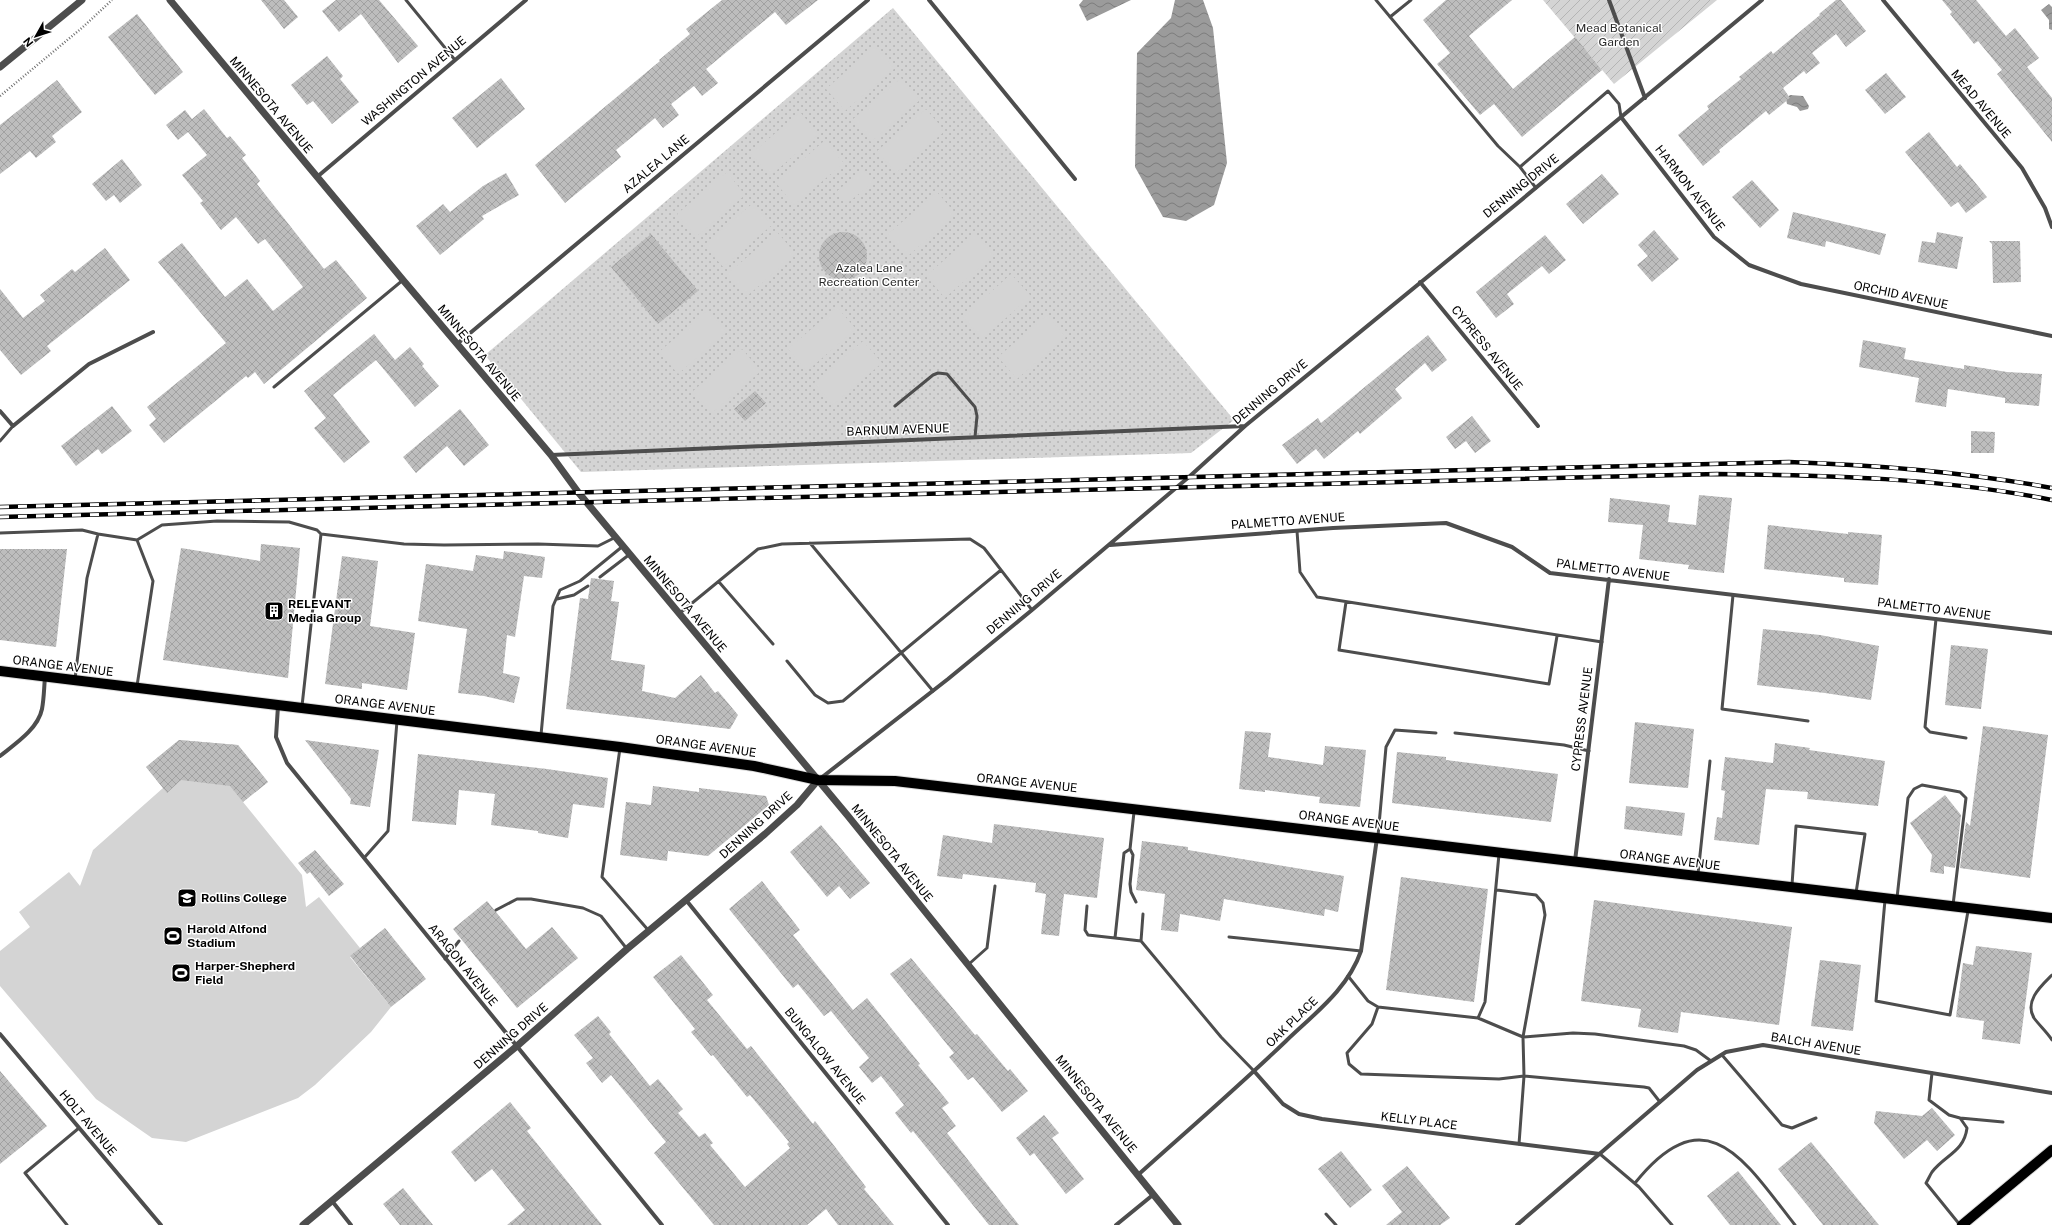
<svg xmlns="http://www.w3.org/2000/svg" width="2052" height="1225" viewBox="0 0 2052 1225" font-family="'Public Sans',sans-serif">
  <defs>
    <pattern id="grass-dots" width="8" height="8" patternUnits="userSpaceOnUse"><rect width="8" height="8" fill="#d4d4d4"/><path d="M2 2h.1M6 6h.1" fill="none" stroke="#b4b4b4" stroke-width="1.8" stroke-linecap="round"/></pattern>
    <pattern id="garden-furrows" width="10" height="10" patternUnits="userSpaceOnUse"><rect width="10" height="10" fill="#d4d4d4"/><path d="M-1 1l2-2M0 10L10 0M9 11l2-2" fill="none" stroke="#b4b4b4"/></pattern>
    <pattern id="water-waves" width="16" height="10" patternUnits="userSpaceOnUse"><rect width="16" height="10" fill="#9b9b9b"/><path d="M0 5q4-4 8 0t8 0" fill="none" stroke="#7c7c7c"/></pattern>
    <pattern id="building-cross-hatch" width="8" height="8" patternUnits="userSpaceOnUse"><rect width="8" height="8" fill="#bdbdbd"/><path d="M0 0l8 8M0 8l8-8" fill="none" stroke="#a1a1a1"/></pattern>
  </defs>
  <rect width="100%" height="100%" fill="#fff"/>
  <path fill="url(#grass-dots)" d="M893,8L1234,420L1191,453L581,472L485,355Z"/>
  <path fill="url(#garden-furrows)" d="M1543,0H1717L1614,84Z"/>
  <path fill="#d4d4d4" d="M875,46L894,69L845,111L826,89Z
    M901,78L920,100L871,142L852,120Z
    M926,109L945,131L896,173L877,151Z
    M800,112L819,134L770,176L751,154Z
    M824,141L844,163L794,205L776,183Z
    M863,169L874,182L846,204L836,192Z
    M727,172L745,195L696,237L677,214Z
    M937,192L956,214L908,256L888,234Z
    M753,203L772,225L723,267L704,245Z
    M777,232L796,254L747,296L727,274Z
    M975,233L994,255L945,298L926,276Z
    M1011,274L1031,296L982,339L963,317Z
    M837,307L856,329L807,371L788,349Z
    M708,310L727,332L678,374L659,352Z
    M1047,315L1066,337L1017,379L998,357Z
    M863,341L882,363L833,405L814,383Z
    M742,349L761,371L712,413L693,391Z
    M179,740L238,745L268,782L243,802L302,875L306,907L319,897L360,948L350,957L391,1007L371,1032L315,1085L298,1098L186,1142L152,1138L96,1099L0,986V951L30,927L19,912L69,872L80,886L93,850L163,788L146,767Z"/>
  <path fill="url(#water-waves)" d="M1083,0H1131L1087,21L1079,5Z
    M1175,0H1203L1213,28L1227,163L1214,205L1186,221L1163,217L1135,167L1137,53L1171,18Z
    M2049,4L2052,7V30L2049,29V20L2041,10Z
    M1790,95L1803,96L1809,106L1808,109L1800,111L1797,107L1787,104L1786,99Z"/>
  <path fill="url(#building-cross-hatch)" d="M261,0H284L298,17L284,29Z
    M336,0H379L418,46L398,63L361,14L339,32L322,11Z
    M722,0H818L786,25L775,12L706,69L718,83L702,96L694,86L671,104L679,115L663,128L655,118L616,150L621,157L565,203L535,165L660,61L659,60L690,34L686,29Z
    M1446,0H1512L1469,36L1513,89L1575,37L1602,70L1522,137L1494,104L1480,115L1437,64L1450,53L1423,20Z
    M1836,0H1841L1866,31L1846,47L1836,34L1812,53L1820,63L1806,74L1804,71L1783,88L1790,98L1769,115L1766,111L1719,150L1720,152L1703,166L1678,135L1709,109L1707,106L1741,79L1739,77L1771,51L1773,54L1820,15L1819,14Z
    M1942,0H1976L2006,36L2015,28L2039,58L2027,67L2052,98V142L1997,74L2002,70L1978,41L1974,44L1950,14L1952,12Z
    M137,14L183,72L155,95L108,37Z
    M327,56L343,76L340,79L359,102L332,124L313,101L307,105L291,85Z
    M1886,73L1906,97L1885,114L1865,90Z
    M501,78L525,109L477,148L452,118Z
    M57,80L82,112L52,136L56,142L36,158L30,151L0,174V125Z
    M204,109L227,138L230,136L246,155L242,158L260,181L257,184L324,269L336,260L367,298L264,384L255,372L248,378L246,376L164,443L149,425L156,419L147,407L226,343L158,262L182,243L225,297L247,279L273,311L303,287L265,239L258,244L236,217L221,230L200,203L203,201L182,175L207,155L188,132L178,140L166,125L185,110L192,119Z
    M1929,132L1957,167L1960,164L1987,197L1966,213L1958,202L1951,207L1905,152Z
    M122,159L142,185L120,203L114,195L106,201L92,184Z
    M506,173L519,195L482,216L484,219L440,255L416,226L443,204L450,212L483,186Z
    M1602,174L1619,194L1583,224L1566,204Z
    M1752,180L1779,210L1760,228L1732,197Z
    M1793,212L1886,234L1880,255L1826,241L1825,247L1787,238Z
    M1654,230L1679,259L1652,282L1637,265L1648,256L1638,245Z
    M1937,232L1963,237L1957,269L1918,262L1922,241L1935,243Z
    M819 256a24 24 0 1 1 48 0a24 24 0 1 1-48 0Z
    M651,234L698,291L658,324L611,267Z
    M1545,235L1566,260L1549,274L1542,266L1507,294L1514,304L1496,318L1476,292Z
    M1989,241H2020L2021,282L1993,283L1992,244Z
    M105,248L130,280L47,346L51,351L21,375L0,350V289L23,318L45,301L40,295L72,269L75,272Z
    M374,334L395,360L410,347L424,364L422,366L439,386L415,407L376,360L333,395L370,442L344,463L314,428L326,418L304,391Z
    M1428,335L1447,360L1432,372L1425,363L1395,389L1402,398L1360,434L1358,431L1324,459L1316,449L1297,464L1282,445L1318,418L1321,423Z
    M1863,340L1906,348L1904,359L1964,369V365L2007,372L2042,374L2039,406L2005,403V398L1948,389L1946,407L1915,402L1919,378L1859,367Z
    M755,391L766,403L745,421L734,409Z
    M112,406L132,431L102,454L98,449L76,466L61,446Z
    M460,409L489,445L464,466L447,446L416,473L403,457Z
    M1472,416L1491,441L1475,453L1466,441L1455,449L1446,437Z
    M1971,431L1995,432L1994,453H1971Z
    M1699,495L1732,498L1724,573L1688,569L1689,565L1639,559L1643,525L1608,522L1610,498L1670,505L1668,522L1696,525Z
    M1768,525L1848,534V532L1882,535L1878,585L1844,582V578L1764,569Z
    M261,544L300,548L288,678L163,660L181,548L260,561Z
    M0,549H67L56,647L0,640Z
    M504,551L545,557L542,578L524,576L515,637L507,635L503,673L520,677L514,703L484,696L458,693L467,629L418,621L426,564L473,571L476,555L503,559Z
    M342,556L378,561L370,626L415,633L407,690L362,683V689L325,684Z
    M591,578L614,581L611,601L619,602L611,660L645,665L642,691L675,698L701,675L715,693L718,691L738,715L730,729L566,709L580,598L588,599Z
    M1763,629L1820,635L1879,646L1871,700L1825,693L1757,685Z
    M1951,645L1988,649L1981,709L1945,705Z
    M1635,722L1694,729L1688,788L1629,783Z
    M1983,726L2048,735L2030,878L1960,868L1966,822L1970,826Z
    M1245,731L1271,733L1268,757L1323,765L1325,746L1366,750L1360,807L1319,803L1320,797L1265,790V792L1239,789Z
    M179,740L238,745L268,782L243,802L230,786L181,780L167,793L146,767Z
    M305,740L379,750L370,807L350,804L351,799Z
    M1775,743L1810,748L1809,750L1885,761L1878,806L1807,799L1808,792L1766,789L1759,845L1714,840L1717,817L1722,818L1725,791L1721,790L1725,757L1773,763Z
    M1397,752L1446,757V760L1558,774L1551,822L1392,803Z
    M418,754L547,769L608,778L604,808L573,804L568,838L538,833V831L491,825L495,794L459,790L456,825L412,821Z
    M653,786L699,792V788L766,796L769,805L708,856L668,851L667,861L620,855L626,802L651,805Z
    M1945,795L1961,815L1955,868L1944,866V874L1930,872L1932,855L1910,823Z
    M1626,806L1685,813L1682,836L1624,829Z
    M994,824L1104,838L1097,898L1064,894L1059,936L1041,934L1046,894L1035,892L1036,883L963,874L962,879L937,876L943,835L992,843Z
    M821,825L870,883L850,899L839,886L827,897L790,852Z
    M1142,841L1188,847V850L1344,876L1338,912L1325,909L1324,916L1224,899L1220,921L1180,914L1178,932L1161,930L1165,894L1136,890Z
    M315,850L344,884L329,896L310,872L307,874L298,863Z
    M1401,877L1488,889L1474,1002L1386,990Z
    M762,881L800,930L793,935L853,1010L867,998L920,1064L918,1065L949,1103L942,1108L956,1126L947,1133L1019,1225H989L913,1131L911,1133L895,1113L904,1105L881,1076L872,1083L859,1067L869,1058L831,1011L824,1016L798,984L793,988L729,909Z
    M1594,900L1792,927L1779,1025L1681,1012L1678,1033L1638,1027L1641,1009L1581,1001Z
    M487,901L526,949L552,927L578,958L517,1008L453,929Z
    M385,928L426,979L391,1007L350,956Z
    M1976,946L2032,953L2020,1044L1982,1039L1984,1021L1956,1017L1963,963L1973,965Z
    M681,955L713,995L707,1000L747,1049L751,1046L813,1124L815,1121L866,1187L864,1189L894,1225H838L826,1209L807,1225H714L654,1153L666,1142L611,1075L602,1083L586,1063L593,1058L574,1035L598,1016L611,1032L609,1034L650,1086L658,1079L683,1109L678,1113L699,1137L705,1133L713,1143L710,1145L745,1187L790,1148L787,1144L789,1142L750,1095L747,1097L713,1055L711,1056L691,1032L695,1029L653,977Z
    M911,958L975,1035L977,1034L1008,1071L1010,1069L1028,1091L1002,1112L973,1077L968,1080L949,1057L954,1053L890,974Z
    M1820,960L1861,965L1853,1031L1811,1026Z
    M0,1071L47,1126L0,1164Z
    M510,1102L531,1128L527,1131L602,1225H507L525,1210L492,1169L475,1182L451,1152Z
    M1932,1108L1955,1135L1937,1151L1927,1140L1904,1159L1874,1123L1876,1111L1922,1116Z
    M1044,1115L1059,1133L1052,1138L1084,1179L1066,1194L1034,1153L1030,1156L1016,1138Z
    M1811,1142L1879,1225H1823L1778,1169Z
    M1341,1151L1372,1190L1350,1208L1318,1169Z
    M1407,1166L1450,1218L1440,1225H1386L1402,1212L1382,1186Z
    M1738,1171L1781,1225H1730L1707,1196Z
    M403,1188L433,1225H400L383,1204Z"/>
  <g fill="none" stroke-linecap="round" stroke-linejoin="round">
    <g stroke="#dbdbdb" stroke-width="12">
      <path id="primary" d="M0,671L620,747L754,766L818,780L895,781L2052,918
        M1962,1225L2052,1150"/>
    </g>
    <path stroke="#6f6f6f" stroke-width="2.5" stroke-dasharray="1 2" stroke-linecap="butt" d="M0,96L83,27L112,0"/>
    <path stroke="#4d4d4d" stroke-width="3" d="M406,0L455,60
      M1376,0L1498,146L1520,167
      M1390,17L1411,0
      M1536,188L1520,167L1608,91L1619,104L1621,117
      M274,387L403,280
      M895,406L933,375L938,373L947,374L975,407L977,416L975,437
      M0,441L13,426
      M1297,531L1300,572L1317,597L1602,642
      M0,533L82,530L98,534
      M321,534L404,544L444,545L538,544L598,546L616,537
      M137,540L162,525L217,521L289,522L317,530L321,534L302,706
      M810,543L933,691
      M600,577L630,554
      M719,582L773,644
      M1733,595L1722,709L1808,721
      M557,599L574,595L588,586
      M1346,602L1339,650L1549,684L1557,636
      M680,613L758,549L782,544L970,539L984,548L1032,610
      M1936,619L1925,727L1930,732L1966,738
      M787,661L815,695L828,703L843,701L1001,570
      M75,679L87,578L98,534L137,540L153,581L137,686
      M1455,733L1564,745L1589,751
      M541,735L553,606L560,590L580,581L623,546
      M620,748L602,877L649,931
      M1134,812L1130,849L1133,855L1130,884L1131,892L1136,902
      M1378,836L1386,747L1395,730L1436,733
      M1130,849L1124,853L1115,938L1141,941L1143,914
      M364,858L388,831L397,721
      M1698,874L1710,761
      M1792,885L1796,826L1865,834L1856,893
      M1497,890L1536,895L1543,903L1545,915L1523,1037L1524,1076L1519,1144
      M1897,898L1908,798L1914,789L1922,785L1960,792L1966,798L1953,905
      M1885,900L1876,1001L1950,1015L1968,911
      M1087,906L1085,930L1088,935L1115,938
      M496,910L517,899H531L583,908L601,916L627,949
      M1229,937L1361,951
      M1141,941L1221,1037L1254,1071
      M445,959L459,941
      M969,964L987,948L995,886
      M2052,975C2041,986 2024,1001 2034,1018C2039,1025 2047,1032 2052,1040
      M1348,976L1368,1001L1378,1007L1478,1018L1523,1037L1573,1033L1595,1034L1684,1046L1696,1050L1711,1061
      M1378,1007L1372,1024L1347,1053L1349,1064L1361,1074L1499,1079L1524,1076L1644,1087L1649,1088L1660,1102
      M1478,1018L1485,1002L1499,854
      M1722,1055L1782,1125L1792,1128L1816,1118
      M1932,1073L1929,1100L1949,1115L1960,1118L1967,1128C1964,1152 1945,1155 1932,1172C1930,1175 1928,1180 1926,1183L1960,1225
      M1960,1118L2003,1122
      M1600,1154L1639,1187L1672,1225
      M1635,1183C1707,1093 1746,1163 1795,1225
      M1326,1214L1336,1225
      M67,1225L25,1173L79,1128"/>
    <path stroke="#4d4d4d" stroke-width="4" d="M929,0L1075,179
      M1609,0L1645,98
      M1883,0L2022,168L2045,208L2052,227
      M1621,117L1714,237L1749,265L1801,284L2052,336
      M317,177L526,0
      M1420,282L1538,426
      M457,344L868,0
      M0,411L13,426L89,364L153,332
      M551,455L1245,426
      M1110,545L1333,528L1446,523L1512,547L1550,573L2052,633
      M278,706L276,737L287,763L662,1225
      M0,756C15,744 38,729 42,709C44,699 44,688 45,677
      M821,778L948,679L1032,610L1190,476L1245,426L1508,211L1762,0
      M1575,861L1609,579
      M686,900L948,1225
      M0,1034L161,1225
      M1254,1071L1283,1104L1299,1114L1322,1119L1600,1154
      M1139,1174C1188,1130 1238,1087 1286,1041C1314,1014 1348,989 1361,951L1377,838
      M332,1201L351,1225
      M1116,1225L1154,1194
      M1517,1225L1697,1070L1726,1052L1763,1045L2052,1093"/>
    <path stroke="#4d4d4d" stroke-width="7" d="M170,0L403,280L551,455L578,492L848,816L1178,1225
      M0,67L82,0
      M303,1225L517,1046L627,949L765,834L797,805L818,780"/>
    <use href="#primary" stroke="#000" stroke-width="10"/>
    <g stroke="#000" stroke-width="4.5">
      <path id="rail" d="M0,507L1789,462C1877,465 1965,472 2052,488
        M0,517L1717,474C1829,475 1942,478 2052,500"/>
    </g>
    <use href="#rail" stroke="#fff" stroke-width="3" stroke-dasharray="9" stroke-linecap="butt"/>
  </g>
  <defs>
    <g id="building-square" transform="scale(1)"><rect x="-9" y="-9" width="18" height="18" rx="4" fill="#000" stroke="#fff"/><path d="M-4-6H4V6H1V3H-1V6H-4ZM-2.5-4.3h1.7v1.8h-1.7ZM.8-4.3h1.7v1.8H.8ZM-2.5-1h1.7V.8h-1.7ZM.8-1h1.7V.8H.8Z" fill="#fff"/></g>
    <g id="university-square" transform="scale(1)"><rect x="-9" y="-9" width="18" height="18" rx="4" fill="#000" stroke="#fff"/><path d="M0-5L7-2L0 1L-7-2ZM-4 1L0 2.5L4 1V4Q0 6-4 4Z" fill="#fff"/></g>
    <g id="stadium-square" transform="scale(1)"><rect x="-9" y="-9" width="18" height="18" rx="4" fill="#000" stroke="#fff"/><path d="M0-5a6.5 5 0 1 0 0 10a6.5 5 0 1 0 0-10ZM-3.5-1.8h7v3.6h-7Z" fill="#fff"/></g>
  </defs>
  <g fill-rule="evenodd">
    <use href="#building-square" x="274" y="611"/>
    <use href="#university-square" x="187" y="898"/>
    <use href="#stadium-square" x="173" y="936"/>
    <use href="#stadium-square" x="181" y="973"/>
  </g>
  <g text-anchor="middle" stroke-width="3" stroke-linejoin="round" paint-order="stroke">
    <g font-size="12" fill="#2b2b2b" stroke="#fff">
      <text x="1619" y="32">Mead Botanical<tspan x="1619" dy="14">Garden</tspan></text>
      <text x="869" y="272">Azalea Lane<tspan x="869" dy="14">Recreation Center</tspan></text>
    </g>
    <g font-size="12" fill="#000" stroke="#fff">
      <text transform="translate(414 81) rotate(-40)" y="4">WASHINGTON AVENUE</text>
      <text transform="translate(1981 104) rotate(50)" y="4">MEAD AVENUE</text>
      <text transform="translate(271 105) rotate(50)" y="4">MINNESOTA AVENUE</text>
      <text transform="translate(656 164) rotate(-40)" y="4">AZALEA LANE</text>
      <text transform="translate(1521 186) rotate(-39)" y="4">DENNING DRIVE</text>
      <text transform="translate(1690 188) rotate(52)" y="4">HARMON AVENUE</text>
      <text transform="translate(1901 295) rotate(12)" y="4">ORCHID AVENUE</text>
      <text transform="translate(1487 348) rotate(51)" y="4">CYPRESS AVENUE</text>
      <text transform="translate(479 353) rotate(50)" y="4">MINNESOTA AVENUE</text>
      <text transform="translate(1270 392) rotate(-40)" y="4">DENNING DRIVE</text>
      <text transform="translate(898 430) rotate(-2)" y="4">BARNUM AVENUE</text>
      <text transform="translate(1288 521) rotate(-4)" y="4">PALMETTO AVENUE</text>
      <text transform="translate(1613 570) rotate(7)" y="4">PALMETTO AVENUE</text>
      <text transform="translate(1024 602) rotate(-40)" y="4">DENNING DRIVE</text>
      <text transform="translate(685 604) rotate(50)" y="4">MINNESOTA AVENUE</text>
      <text transform="translate(1934 609) rotate(7)" y="4">PALMETTO AVENUE</text>
      <text transform="translate(63 666) rotate(7)" y="4">ORANGE AVENUE</text>
      <text transform="translate(385 705) rotate(7)" y="4">ORANGE AVENUE</text>
      <text transform="translate(1582 719) rotate(-83)" y="4">CYPRESS AVENUE</text>
      <text transform="translate(706 746) rotate(8)" y="4">ORANGE AVENUE</text>
      <text transform="translate(1027 783) rotate(6)" y="4">ORANGE AVENUE</text>
      <text transform="translate(1349 821) rotate(7)" y="4">ORANGE AVENUE</text>
      <text transform="translate(756 825) rotate(-42)" y="4">DENNING DRIVE</text>
      <text transform="translate(892 853) rotate(51)" y="4">MINNESOTA AVENUE</text>
      <text transform="translate(1670 860) rotate(7)" y="4">ORANGE AVENUE</text>
      <text transform="translate(463 965) rotate(51)" y="4">ARAGON AVENUE</text>
      <text transform="translate(1292 1022) rotate(-44)" y="4">OAK PLACE</text>
      <text transform="translate(511 1036) rotate(-41)" y="4">DENNING DRIVE</text>
      <text transform="translate(1816 1044) rotate(9)" y="4">BALCH AVENUE</text>
      <text transform="translate(825 1056) rotate(51)" y="4">BUNGALOW AVENUE</text>
      <text transform="translate(1096 1104) rotate(51)" y="4">MINNESOTA AVENUE</text>
      <text transform="translate(1419 1121) rotate(7)" y="4">KELLY PLACE</text>
      <text transform="translate(88 1123) rotate(50)" y="4">HOLT AVENUE</text>
    </g>
    <g font-size="12" font-weight="bold" fill="#000" stroke="#fff" text-anchor="start">
      <text x="288" y="608">RELEVANT<tspan x="288" dy="14">Media Group</tspan></text>
      <text x="201" y="902">Rollins College</text>
      <text x="187" y="933">Harold Alfond<tspan x="187" dy="14">Stadium</tspan></text>
      <text x="195" y="970">Harper-Shepherd<tspan x="195" dy="14">Field</tspan></text>
    </g>
  </g>
  <g transform="translate(36 36) rotate(231)" stroke="#ffffff" stroke-width="3" paint-order="stroke">
  <path d="M0-3L7 15L0 10L-7 15Z" fill="#000000"/>
  <text y="-6" font-size="11" font-weight="bold" text-anchor="middle" fill="#000000">N</text>
  </g>
</svg>
